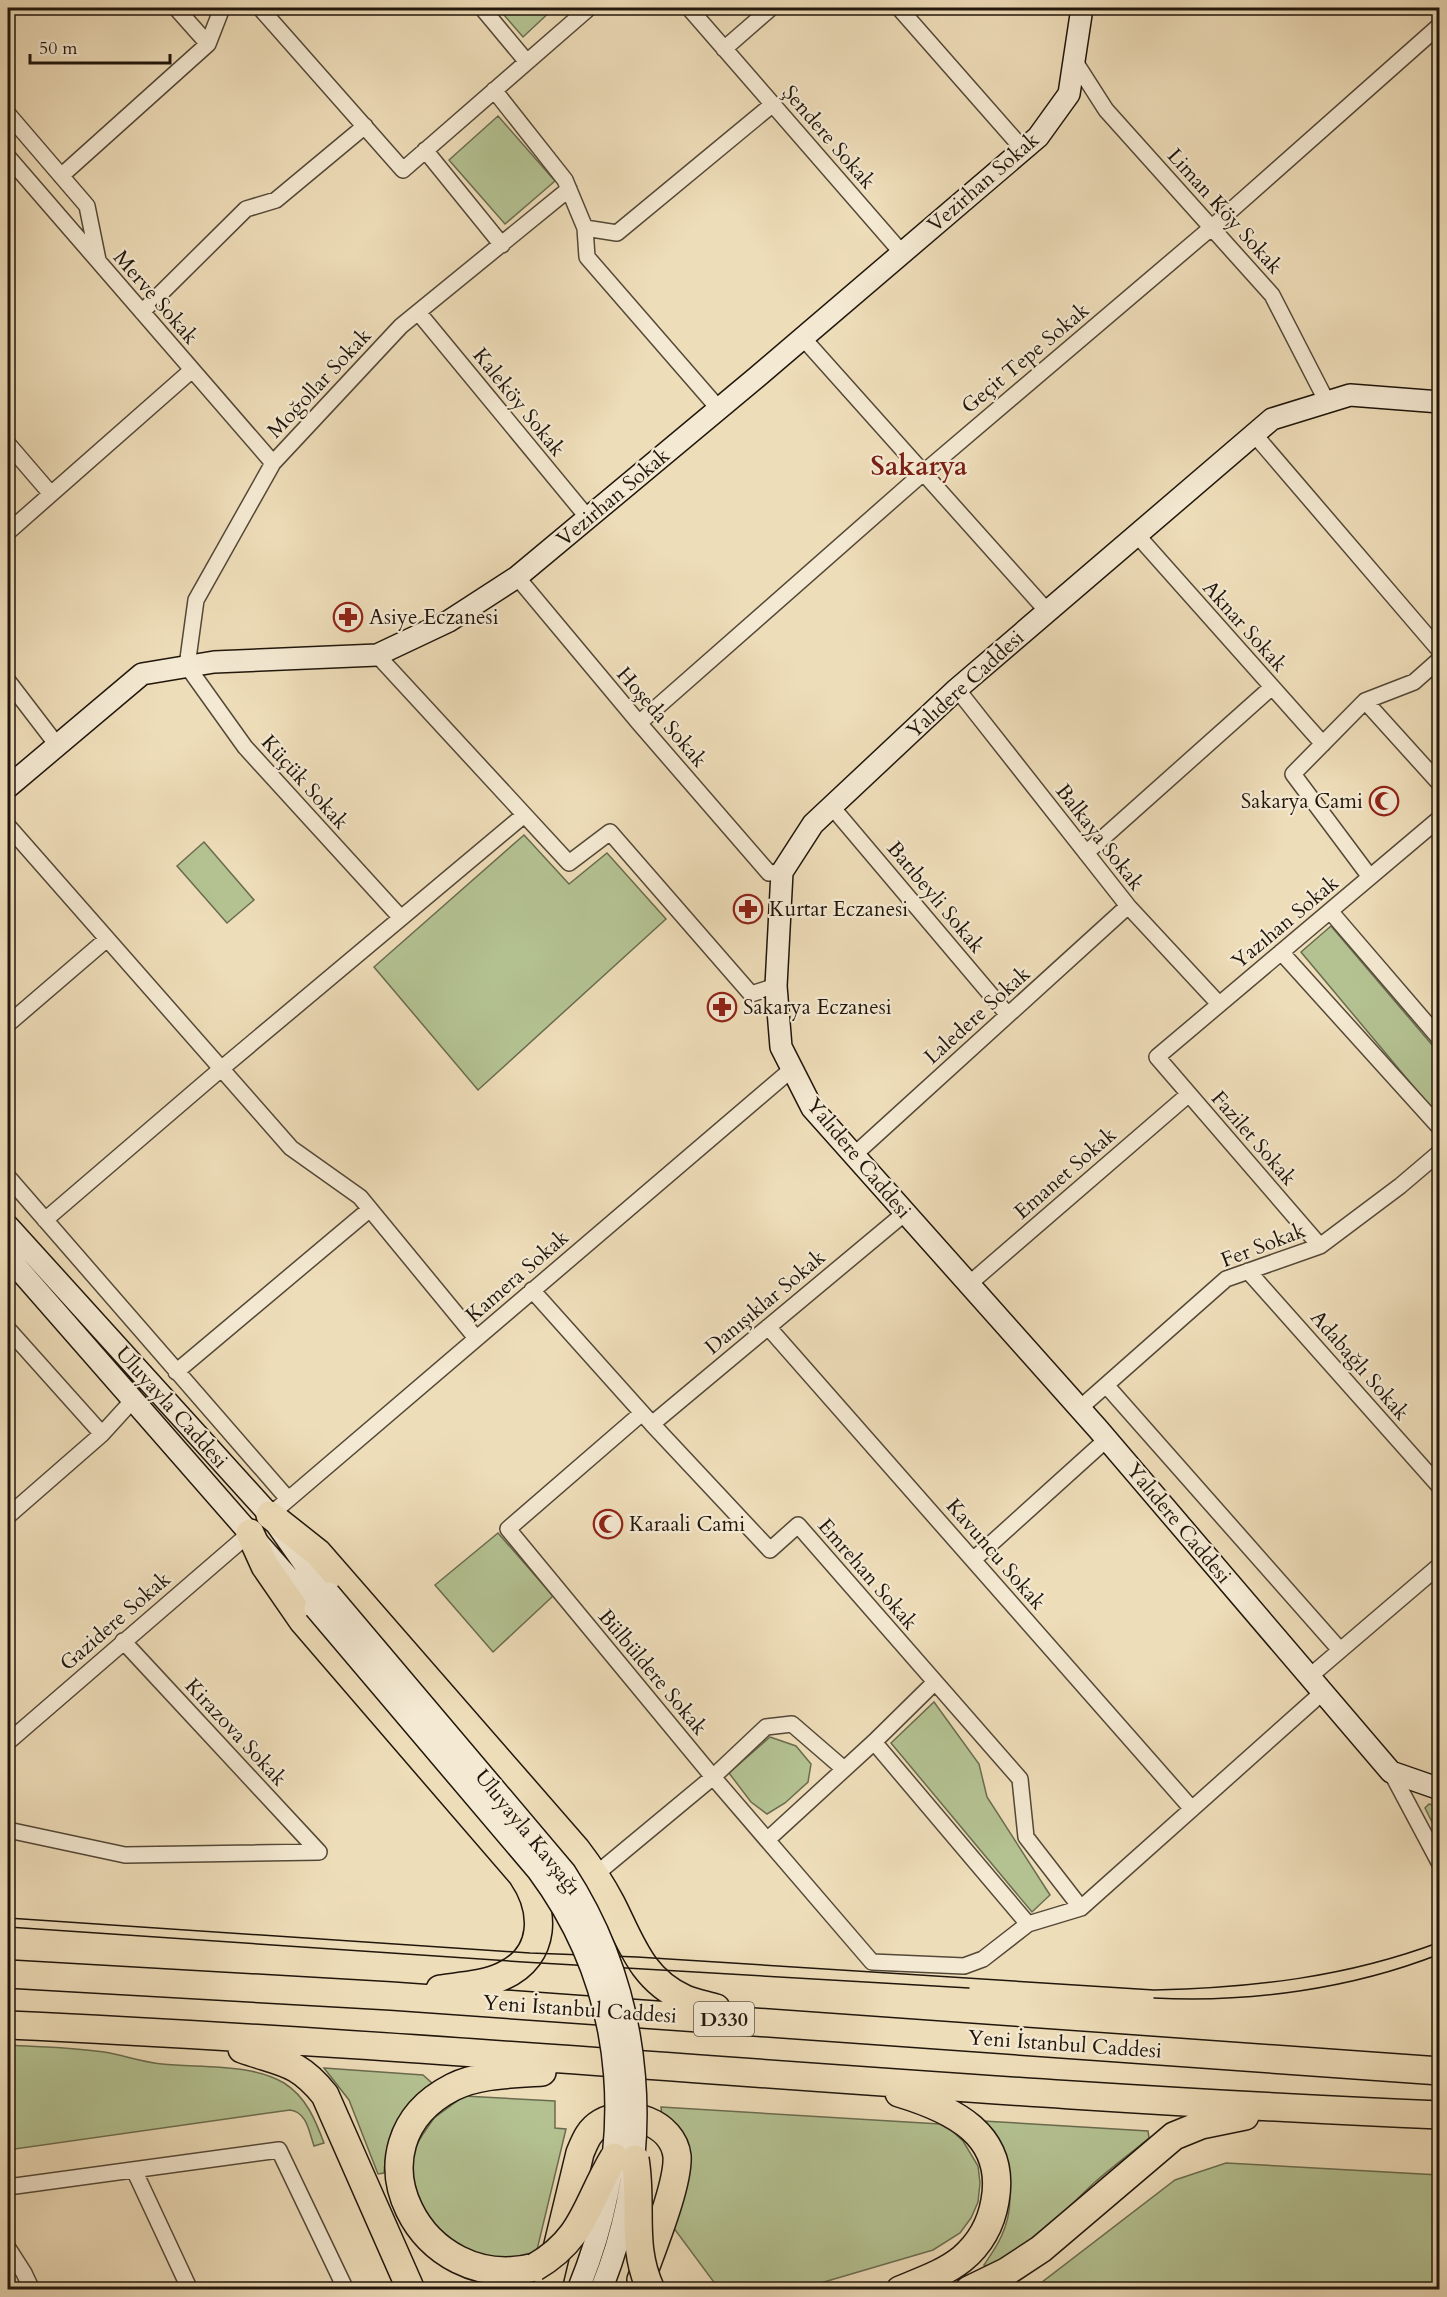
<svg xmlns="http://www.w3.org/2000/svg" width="1447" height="2297" viewBox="0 0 1447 2297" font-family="Cardo,serif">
  <rect width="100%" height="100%" fill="#eeddb9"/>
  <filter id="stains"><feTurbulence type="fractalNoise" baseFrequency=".00333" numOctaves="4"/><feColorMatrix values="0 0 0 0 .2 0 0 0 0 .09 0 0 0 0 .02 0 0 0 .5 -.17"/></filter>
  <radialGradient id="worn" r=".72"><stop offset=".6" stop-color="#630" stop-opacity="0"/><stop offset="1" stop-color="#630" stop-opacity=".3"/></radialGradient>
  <path fill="#b4c292" stroke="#6a6c4f" stroke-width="1.5" d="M498,8H554L523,37Z
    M498,116L555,181L505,224L449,160Z
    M524,835L569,884L607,853L666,919L478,1090L374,967Z
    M204,842L254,900L227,923L177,866Z
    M1331,926L1439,1053V1117L1301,952Z
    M498,1533L553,1596L493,1652L435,1585Z
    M934,1702L979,1764L987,1797L1050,1895L1032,1912L891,1743Z
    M770,1737L796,1746L811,1764L808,1782L785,1803L767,1814L751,1802L729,1773Z
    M1429,1804L1439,1807V1836L1425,1808Z
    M8,2045C40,2047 72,2047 104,2052C123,2055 142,2062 162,2064C199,2068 251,2063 284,2083C306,2097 315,2119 324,2143L314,2146C309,2132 307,2112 290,2110L8,2150Z
    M324,2068L423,2075L433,2084C403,2106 386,2135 384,2173L378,2174L349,2100Z
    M464,2096L555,2101V2128L566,2129L536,2254L516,2262L442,2246L409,2180L415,2147L423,2134L434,2118Z
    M661,2107L940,2124L952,2131L963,2141L978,2166L980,2183L978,2202L971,2218L960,2233L933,2250L824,2282L791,2289H719L673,2227Z
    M983,2121L1148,2131L1149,2138C1131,2153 1112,2167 1095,2182C1062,2212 1032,2251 988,2266L984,2265C990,2256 997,2246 1001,2237C1022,2193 1002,2160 983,2121Z
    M1226,2163L1439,2175V2289L1197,2290L1195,2284L1173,2290L1033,2289L1175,2180Z"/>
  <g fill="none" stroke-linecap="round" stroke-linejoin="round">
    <g stroke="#544837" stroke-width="18">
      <path id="street" d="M176,8L208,44
        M260,8L403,170L589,8
        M482,8L527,62
        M689,8L902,253
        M899,8L1023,149
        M724,49L771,8
        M1074,60L1106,110L1272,295L1327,402
        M494,90L565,180L585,228L617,233L773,104
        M8,114L87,206L98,260
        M425,150L502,245
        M8,157L273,463
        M61,176L208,44L222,8
        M585,228L587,257L719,409
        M142,312L246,209L276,200L365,126
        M418,312L588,518
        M803,338L1047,611
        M1254,434L1440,651
        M8,444L51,494
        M8,532L192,370
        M1137,535L1323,744
        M517,577L639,723L769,873L782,872
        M377,655L569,863L610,832L751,994L776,986
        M8,681L57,745
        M957,689L1128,906L1219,1004
        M1365,701L1440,784
        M639,723L923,473L1211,228L1440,25
        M832,807L1008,1015
        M8,826L291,1148L360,1197L476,1338
        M1086,853L1272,687
        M1370,877L1293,774L1365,701L1414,682L1440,659
        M1330,911L1440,1039
        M401,918L245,747L187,666L196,600L273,463L401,326L569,189
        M1281,952L1440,1128
        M8,1024L107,939
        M854,1155L1128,906
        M8,1177L288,1499
        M45,1220L221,1069L524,815
        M1320,1246L1157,1057L1440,818
        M1248,1271L1440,1487
        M969,1284L1189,1094
        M532,1290L652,1424L770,1550L798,1525L1020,1779L1026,1837L1081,1908
        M768,1327L1192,1809
        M8,1329L102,1434L133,1400
        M176,1372L370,1209
        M1106,1385L1340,1650
        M1080,1408L1226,1279L1320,1246L1400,1186L1440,1152
        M642,1413L508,1529L713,1777L872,1962L964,1966L983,1959L1028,1924
        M652,1424L905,1213
        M270,1515L792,1069
        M8,1516L102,1434
        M973,1560L1107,1439
        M123,1641L319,1852
        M1309,1677L1440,1565
        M8,1742L250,1533
        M874,1742L1028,1924L1081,1908L1323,1692
        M1391,1772L1440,1864
        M8,1830L125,1855L319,1852
        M767,1840L874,1742L935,1682
        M595,1875L713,1777L766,1727L792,1724L844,1769
        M134,2170L190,2290
        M8,2187L279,2150L346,2290
        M8,2248L24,2273L32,2290"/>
    </g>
    <g stroke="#20160c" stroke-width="24">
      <path id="secondary" d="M1440,402L1350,395L1272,419L957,689L813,824L782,872L776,986L781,1047L812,1108L1098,1429L1391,1772L1440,1789
        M8,787L142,674L214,662L377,655L449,621L517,577L757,377L1038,137L1069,94L1082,8
        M8,1226L270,1515L308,1569L329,1593
        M8,1257L315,1608"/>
    </g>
    <g stroke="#20160c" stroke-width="30">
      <path id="highway" d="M270,1515L318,1553L576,1849C589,1866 601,1884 611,1903C631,1942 641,1979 685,1999C695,2003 706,2005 716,2008
        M250,1533L265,1566L303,1621L522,1875C546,1910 547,1956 503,1976C484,1985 461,1986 440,1989
        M8,1974L391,1996L1440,2071
        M8,2025C485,2047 962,2095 1440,2115
        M242,2049C281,2063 297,2060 325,2095L411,2290
        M899,2093C952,2109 1007,2134 995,2201C991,2224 980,2244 962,2259C943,2274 921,2281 900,2290
        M535,2267C421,2297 341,2144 453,2087C479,2074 513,2074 542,2072
        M547,2290L580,2153C585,2141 589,2130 601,2123C628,2107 673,2123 677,2156C679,2184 651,2251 641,2280
        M969,2290L1006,2272L1041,2249L1174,2136L1201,2125L1245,2116"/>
    </g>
    <use href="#street" stroke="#f4e9d2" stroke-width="15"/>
    <use href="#secondary" stroke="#f4e9d2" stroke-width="21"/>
    <use href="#highway" stroke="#eeddb9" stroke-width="27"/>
    <path stroke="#20160c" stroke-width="1.5" d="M8,1918L530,1953L637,1957L1154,1990C1252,1988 1347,1977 1440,1942
      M8,1927L523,1962L969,1988
      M1154,1998C1249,2003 1351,1989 1440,1954"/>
    <g stroke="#20160c" stroke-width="24" stroke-linecap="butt">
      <path id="secondary-bridge" d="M329,1593L565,1872C646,1997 657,2152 601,2290
        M315,1608L538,1871C631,1996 636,2149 578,2290"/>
    </g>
    <g stroke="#20160c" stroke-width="30" stroke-linecap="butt">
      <path id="highway-bridge" d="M635,2159C643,2206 630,2245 651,2290
        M535,2267C585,2238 586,2203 614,2157"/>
    </g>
    <use href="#secondary-bridge" stroke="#f4e9d2" stroke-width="21"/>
    <use href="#highway-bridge" stroke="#eeddb9" stroke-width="27"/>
  </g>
  <defs>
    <g id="pharmacy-ring" transform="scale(1.5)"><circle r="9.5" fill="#f4e9d2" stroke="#8f2418" stroke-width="1.5"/><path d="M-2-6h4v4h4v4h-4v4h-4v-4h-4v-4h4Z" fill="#8f2418"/></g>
    <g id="mosque-ring" transform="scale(1.5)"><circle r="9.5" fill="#f4e9d2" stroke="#8f2418" stroke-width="1.5"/><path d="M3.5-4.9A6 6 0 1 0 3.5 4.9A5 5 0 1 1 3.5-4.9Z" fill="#8f2418"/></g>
  </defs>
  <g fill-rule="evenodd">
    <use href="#pharmacy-ring" x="348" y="617"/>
    <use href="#mosque-ring" x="1384" y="801"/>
    <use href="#pharmacy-ring" x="748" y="909"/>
    <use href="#pharmacy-ring" x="722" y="1007"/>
    <use href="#mosque-ring" x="608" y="1524"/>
  </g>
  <g text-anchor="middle" stroke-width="4.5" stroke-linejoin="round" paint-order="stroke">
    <rect fill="#f4e9d2" stroke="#605547" stroke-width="1.5" x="694" y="2002" width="60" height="34" rx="4.5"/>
    <g font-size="20" font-weight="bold" fill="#20160c">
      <text x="724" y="2026">D330</text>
    </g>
    <g font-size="21" fill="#20160c" stroke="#f4e9d2">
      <text transform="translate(829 137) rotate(49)" y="7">Şendere Sokak</text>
      <text transform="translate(983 182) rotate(-41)" y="7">Vezirhan Sokak</text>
      <text transform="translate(1225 211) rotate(48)" y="7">Liman Köy Sokak</text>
      <text transform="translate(156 297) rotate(49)" y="7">Merve Sokak</text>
      <text transform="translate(1025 358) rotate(-40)" y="7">Geçit Tepe Sokak</text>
      <text transform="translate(319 383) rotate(-47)" y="7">Moğollar Sokak</text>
      <text transform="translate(519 402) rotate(51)" y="7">Kaleköy Sokak</text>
      <text transform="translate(613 497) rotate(-40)" y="7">Vezirhan Sokak</text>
      <text transform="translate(1245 626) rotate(48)" y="7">Aknar Sokak</text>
      <text transform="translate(965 684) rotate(-42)" y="7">Yalıdere Caddesi</text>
      <text transform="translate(662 717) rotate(49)" y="7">Hoşeda Sokak</text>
      <text transform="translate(305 782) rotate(48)" y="7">Küçük Sokak</text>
      <text transform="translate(1100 837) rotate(52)" y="7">Balkaya Sokak</text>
      <text transform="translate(936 897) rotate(50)" y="7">Batıbeyli Sokak</text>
      <text transform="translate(1285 922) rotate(-40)" y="7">Yazıhan Sokak</text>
      <text transform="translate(977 1015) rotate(-42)" y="7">Laledere Sokak</text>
      <text transform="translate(1254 1138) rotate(49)" y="7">Fazilet Sokak</text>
      <text transform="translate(859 1158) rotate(50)" y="7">Yalıdere Caddesi</text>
      <text transform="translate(1065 1173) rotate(-41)" y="7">Emanet Sokak</text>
      <text transform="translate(1263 1245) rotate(-21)" y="7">Fer Sokak</text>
      <text transform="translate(517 1276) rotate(-41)" y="7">Kamera Sokak</text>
      <text transform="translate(765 1302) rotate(-40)" y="7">Danışıklar Sokak</text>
      <text transform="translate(1360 1365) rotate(49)" y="7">Adabağlı Sokak</text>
      <text transform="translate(172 1407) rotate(48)" y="7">Uluyayla Caddesi</text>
      <text transform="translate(1179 1523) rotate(50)" y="7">Yalıdere Caddesi</text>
      <text transform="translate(996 1554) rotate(49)" y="7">Kavuncu Sokak</text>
      <text transform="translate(868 1574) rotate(49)" y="7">Emrehan Sokak</text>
      <text transform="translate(115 1621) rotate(-41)" y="7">Gazidere Sokak</text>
      <text transform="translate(653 1672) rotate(50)" y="7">Bülbüldere Sokak</text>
      <text transform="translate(236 1732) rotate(47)" y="7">Kirazova Sokak</text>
      <text transform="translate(528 1832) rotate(51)" y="7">Uluyayla Kavşağı</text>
      <text transform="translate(580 2009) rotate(4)" y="7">Yeni İstanbul Caddesi</text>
      <text transform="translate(1065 2044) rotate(4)" y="7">Yeni İstanbul Caddesi</text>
    </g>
    <g font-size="21" fill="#20160c" stroke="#f4e9d2" text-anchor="start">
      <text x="369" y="624">Asiye Eczanesi</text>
      <text x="1363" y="808" text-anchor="end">Sakarya Cami</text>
      <text x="769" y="916">Kurtar Eczanesi</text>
      <text x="743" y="1014">Sakarya Eczanesi</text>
      <text x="629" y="1531">Karaali Cami</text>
    </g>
    <g font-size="27" font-weight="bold" fill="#7a1f14" stroke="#f4e9d2">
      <text x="919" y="475">Sakarya</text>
    </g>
  </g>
  <rect width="1447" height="2297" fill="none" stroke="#eeddb9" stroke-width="30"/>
  <rect x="9" y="9" width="1429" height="2279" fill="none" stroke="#20160c" stroke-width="3"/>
  <rect x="15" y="15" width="1417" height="2267" fill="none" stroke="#20160c" stroke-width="1.5"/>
  <path d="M30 54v9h140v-9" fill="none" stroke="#20160c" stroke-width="3"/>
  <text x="39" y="54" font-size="18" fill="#20160c" stroke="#f4e9d2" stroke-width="4.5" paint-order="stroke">50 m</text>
  <rect width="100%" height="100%" filter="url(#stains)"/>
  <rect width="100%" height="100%" fill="url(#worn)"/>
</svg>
